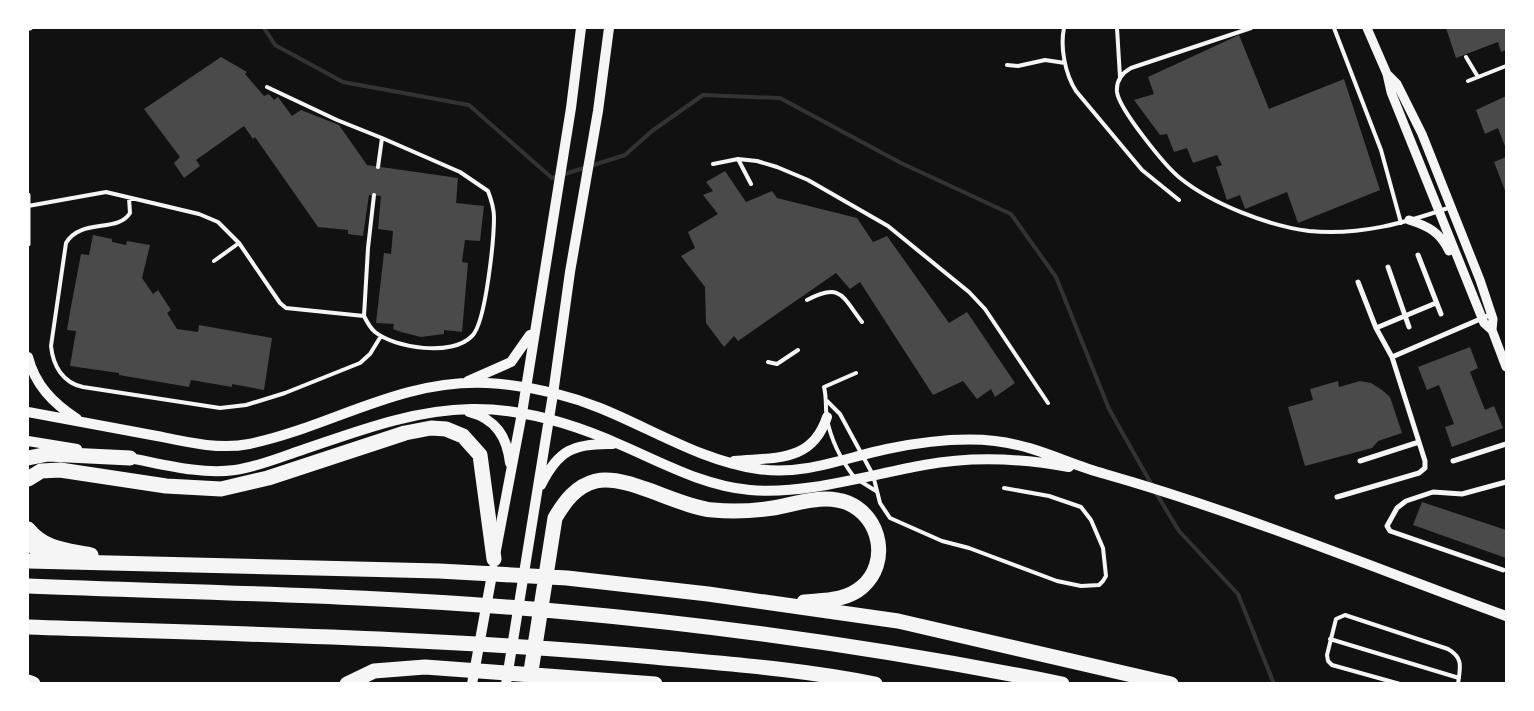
<svg xmlns="http://www.w3.org/2000/svg" width="1534" height="711" viewBox="0 0 1534 711" font-family="Jost,sans-serif">
  <rect width="100%" height="100%" fill="#111"/>
  <g fill="none" stroke-linecap="round" stroke-linejoin="round">
    <path stroke="#333" stroke-width="4" d="M264,28L275,45L343,82L469,105L552,178L625,155L652,131L703,95L780,98L901,163L1011,214L1056,277L1109,409L1153,487
      M1156,493L1179,531L1238,594L1274,684"/>
  </g>
  <path fill="#4a4a4a" d="M1446,28H1506V50L1501,52L1498,42L1456,58Z
    M1239,35L1269,109L1344,79L1380,190L1298,223L1287,192L1245,209L1240,195L1227,200L1216,167L1222,165L1217,155L1193,163L1187,148L1174,152L1167,134L1160,135L1134,100L1154,94L1148,77Z
    M221,57L247,72L245,74L264,96L269,94L274,100L278,97L292,116L301,110L339,125L367,165L458,178L456,203L484,206L480,241L465,240L462,262L468,263L462,332L444,330V334L421,337L401,332L393,329L394,324L376,323L384,253L391,254L393,231L378,229L381,196L369,195L363,236L348,234V230L318,227L255,137L253,139L244,126L196,160L200,166L184,178L174,163L180,157L144,109Z
    M1506,96V149L1498,128L1485,134L1476,110Z
    M1506,157V193L1494,162Z
    M725,171L746,202L772,191L777,198L857,218L873,242L887,236L949,323L967,312L1015,383L995,397L991,389L977,399L963,381L933,395L860,282L850,289L836,273L738,341L734,336L724,347L706,323L705,287L681,256L695,248L688,232L718,214L703,195L713,191L706,182Z
    M93,235L112,239V242L126,245L127,241L150,245L142,278L153,294L158,290L171,310L167,313L177,329L198,332L199,325L272,338L264,390L232,384V387L191,380L189,387L119,375V373L70,366L76,331L67,330L70,312L81,254L89,255Z
    M1470,347L1478,368L1470,372L1485,410L1494,406L1503,428L1452,447L1445,427L1454,424L1439,385L1427,390L1418,367Z
    M1338,381L1339,387L1360,381L1371,383L1382,390L1390,397L1402,433L1378,441L1372,448L1305,466L1288,407L1313,400L1310,389Z
    M1422,502L1506,530V558L1413,525Z"/>
  <g fill="none" stroke-linecap="round" stroke-linejoin="round">
    <path stroke="#f5f5f5" stroke-width="4" d="M1064,28C1060,47 1065,74 1076,91L1142,170L1179,200
      M1117,28L1120,77
      M1251,28L1131,68C1122,73 1116,81 1117,92C1119,109 1165,166 1180,178C1212,204 1269,226 1309,231C1359,236 1405,223 1451,207
      M1334,28L1381,150L1401,223
      M1466,57L1478,77
      M1007,65L1018,66L1045,60L1065,63
      M1468,81L1506,66
      M267,87L337,120L382,138L378,167
      M738,159L751,184
      M713,164L738,159L757,161L777,167L808,180L888,226L969,292L985,309L1048,403
      M129,198L130,213C118,233 81,218 66,243L51,346C53,366 63,383 83,387L220,408L246,405L285,393L360,363L370,354L381,336
      M28,206L106,192L199,214L218,222L239,243L280,303L286,308L364,316L368,248L374,195
      M214,261L239,243
      M807,300C841,282 842,296 862,322
      M364,316C367,322 370,328 375,332C395,348 452,357 472,336C486,323 494,238 494,217C494,208 491,199 488,191L460,172L382,138
      M768,362L777,364L798,350
      M827,401L840,414L873,475L880,503L890,518L942,541L969,548L1057,581L1081,586L1099,585L1103,581L1106,576L1103,548L1091,520L1081,507L1049,496L1004,488
      M854,477C842,461 831,440 827,419C825,408 827,399 824,387L856,373
      M860,481L876,491
      M1330,639L1459,678
      M1400,684L1332,665L1328,661L1327,655L1336,619L1345,615L1448,649C1464,658 1460,668 1458,684"/>
    <path stroke="#f5f5f5" stroke-width="5" d="M28,28H30
      M28,195V244
      M1418,255L1441,314
      M1388,267L1409,327
      M1358,282L1376,328L1392,357
      M1376,328L1436,303
      M1360,461L1419,442
      M1453,461L1506,444
      M1337,497L1419,473L1425,468V461L1392,357L1492,314
      M1503,570L1390,531L1387,526L1397,508L1406,501L1433,492L1462,494L1506,482"/>
    <path stroke="#f5f5f5" stroke-width="9" d="M1367,28L1387,74L1391,92L1484,323L1492,330
      M1387,74L1397,84L1422,134L1480,280L1493,319L1492,330L1506,367
      M1409,220C1428,226 1440,232 1449,251"/>
    <path stroke="#f5f5f5" stroke-width="10" d="M28,357C35,385 53,403 77,419
      M468,381L511,362L530,335
      M28,412C71,420 114,428 157,436C186,442 219,450 249,444C331,427 399,379 487,383C524,385 565,394 600,408C652,429 702,461 758,469C803,476 844,458 887,449C921,442 960,437 995,441C1034,445 1068,464 1105,474C1242,513 1374,568 1506,616
      M469,412C496,419 507,437 510,463
      M28,441L77,449
      M124,457C159,463 198,475 235,470C256,467 276,459 296,452C353,433 410,410 471,409C523,408 574,424 621,445C663,463 704,486 750,490C805,495 869,475 924,465C973,456 1020,458 1069,467
      M734,461C775,457 812,463 827,417
      M541,485C558,450 574,443 613,444
      M496,550L522,413L571,108L581,28
      M472,684L493,569
      M506,684L553,394L570,272L598,111L609,28"/>
    <path stroke="#f5f5f5" stroke-width="15" d="M28,458L48,454L130,458
      M28,479L41,471L60,470L166,486L221,489L268,478L405,433L431,428L446,429L463,436L480,455L494,559
      M28,529C45,550 67,550 91,555
      M28,543L42,552L58,556
      M28,561L439,571L567,578L708,594L898,621L1171,684
      M28,586C207,593 387,595 566,612C732,627 898,651 1062,684
      M28,627C237,634 446,638 654,657C728,664 802,669 875,684
      M28,682L33,684
      M347,684L374,671L425,667L655,684
      M529,684L555,518C565,501 576,486 596,481C628,474 678,507 713,510C733,512 753,511 773,508C797,504 824,493 848,503C881,517 890,563 862,587C846,601 824,600 804,602"/>
  </g>
  <rect width="1534" height="711" fill="none" stroke="#ffffff" stroke-width="58"/>
</svg>
